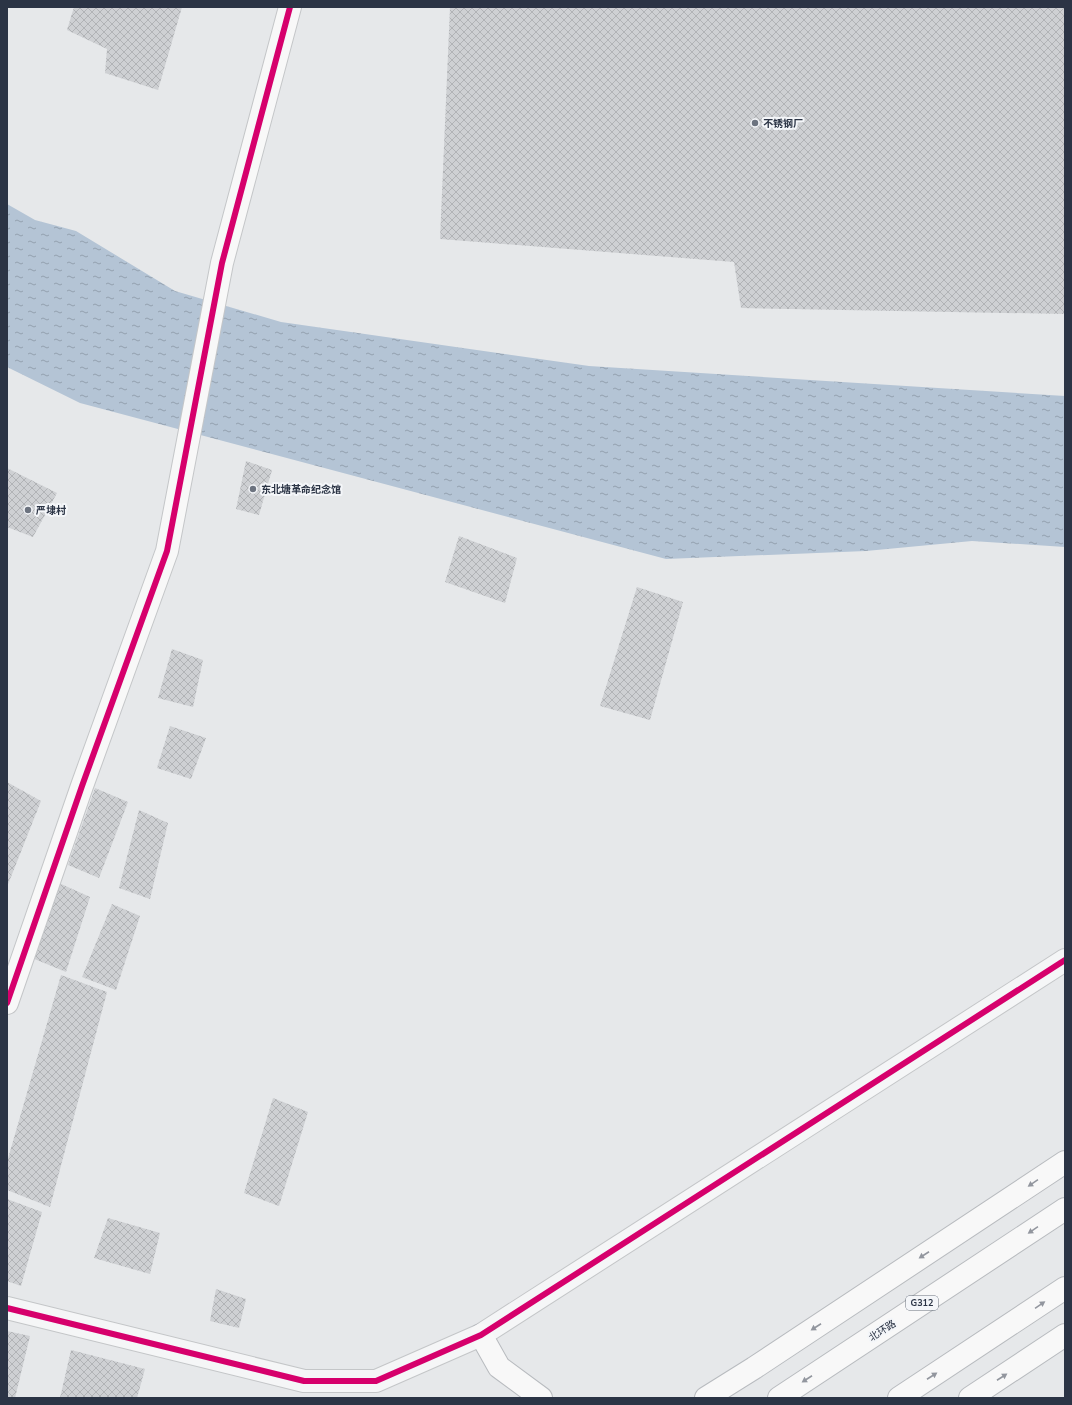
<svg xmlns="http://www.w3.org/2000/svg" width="1072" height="1405" viewBox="0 0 1072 1405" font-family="'Nunito Sans','Noto Sans SC',sans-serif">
  <defs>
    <pattern id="water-ripples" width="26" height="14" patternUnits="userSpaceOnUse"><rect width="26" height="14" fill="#b4c4d5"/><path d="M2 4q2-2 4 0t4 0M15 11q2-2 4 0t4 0" fill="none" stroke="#93a0af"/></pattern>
    <pattern id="building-cross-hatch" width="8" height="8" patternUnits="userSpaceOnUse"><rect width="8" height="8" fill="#ced0d3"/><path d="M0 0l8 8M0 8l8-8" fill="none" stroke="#b1b3b6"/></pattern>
  </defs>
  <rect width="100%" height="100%" fill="#e6e8ea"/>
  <path fill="url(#water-ripples)" d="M7,204L35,220L76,231L175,291L281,322L589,366L1065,396V547L972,541L866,551L666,559L80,403L7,367Z"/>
  <path fill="url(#building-cross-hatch)" d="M74,7H182L158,90L105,73L107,49L67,30Z
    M450,7H1065V314L741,308L734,262L440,239Z
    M246,461L272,470L259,515L236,509Z
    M7,468L57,493L33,537L7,527Z
    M459,536L517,558L505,603L445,582Z
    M637,587L683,602L650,720L600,706Z
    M172,649L203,660L193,707L158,698Z
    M170,726L206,738L191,779L157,768Z
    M7,782L41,801L7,887Z
    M95,788L128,802L99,878L68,865Z
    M139,810L168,823L150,899L119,888Z
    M59,883L90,897L66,972L32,958Z
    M112,904L140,916L116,990L82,977Z
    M61,975L107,992L50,1207L7,1190V1162Z
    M273,1098L308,1112L279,1206L244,1193Z
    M7,1199L42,1212L21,1286L7,1281Z
    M108,1218L160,1233L150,1274L94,1258Z
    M216,1289L246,1299L239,1328L210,1321Z
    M7,1331L30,1336L15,1398H7Z
    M71,1350L145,1369L137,1398H60Z"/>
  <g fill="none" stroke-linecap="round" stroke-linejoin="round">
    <g stroke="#c4c6c8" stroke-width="24">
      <path id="street" d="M7,1308L304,1381H376L481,1335L1065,960"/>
    </g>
    <g stroke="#c4c6c8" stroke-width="24">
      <path id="secondary" d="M7,1003L82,786L167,551L222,263L290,7"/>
    </g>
    <g stroke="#b8bbbf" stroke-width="24">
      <path id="highway" d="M481,1335L499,1367L541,1398
        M706,1398L754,1368L1065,1162
        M779,1398L1065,1209
        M899,1398L1065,1288
        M970,1398L1065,1335"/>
    </g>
    <use href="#street" stroke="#f5f6f7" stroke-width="22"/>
    <use href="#secondary" stroke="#f8f8f8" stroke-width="22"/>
    <use href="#highway" stroke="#f8f8f8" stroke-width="22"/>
    <g stroke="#f4f6f9" stroke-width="8">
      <path id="cycleway" d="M7,1003L82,786L167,551L222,263L290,7
        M7,1308L304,1381H376L481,1335L1065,960"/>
    </g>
    <use href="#cycleway" stroke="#d6006c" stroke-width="6"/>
  </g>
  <defs><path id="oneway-solid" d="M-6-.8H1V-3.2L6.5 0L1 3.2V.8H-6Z"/></defs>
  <g fill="#92969e">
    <use href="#oneway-solid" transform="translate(1033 1183) rotate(146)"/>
    <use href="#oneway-solid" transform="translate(1033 1230) rotate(146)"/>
    <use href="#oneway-solid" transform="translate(924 1255) rotate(147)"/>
    <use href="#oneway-solid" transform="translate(1040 1305) rotate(-34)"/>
    <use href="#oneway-solid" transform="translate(816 1327) rotate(147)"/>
    <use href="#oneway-solid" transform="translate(932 1376) rotate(-33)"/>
    <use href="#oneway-solid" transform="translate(1002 1377) rotate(-33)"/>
    <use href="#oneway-solid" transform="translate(807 1379) rotate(147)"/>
  </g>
  <g fill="#6c737f" stroke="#f4f6f9" stroke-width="1.5">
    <circle cx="755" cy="123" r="4"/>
    <circle cx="253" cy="489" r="4"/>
    <circle cx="28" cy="510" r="4"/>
  </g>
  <g text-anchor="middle" stroke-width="4" stroke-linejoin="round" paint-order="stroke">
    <rect fill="#f4f6f9" stroke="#676e7b" stroke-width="1" x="906" y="1296" width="32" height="14" rx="3"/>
    <g font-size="9" font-weight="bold" fill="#2b3445">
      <text x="922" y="1306">G312</text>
    </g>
    <g font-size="10" font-weight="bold" fill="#2b3445" stroke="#f4f6f9" text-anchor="start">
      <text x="763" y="127">不锈钢厂</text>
      <text x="261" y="493">东北塘革命纪念馆</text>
      <text x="36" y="514">严埭村</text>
    </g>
    <g font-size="10" fill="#2b3445" stroke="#f4f6f9">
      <text transform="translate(882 1330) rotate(-33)" y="4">北环路</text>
    </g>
  </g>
  <rect width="1072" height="1405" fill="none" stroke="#2b3445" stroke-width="16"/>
</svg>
